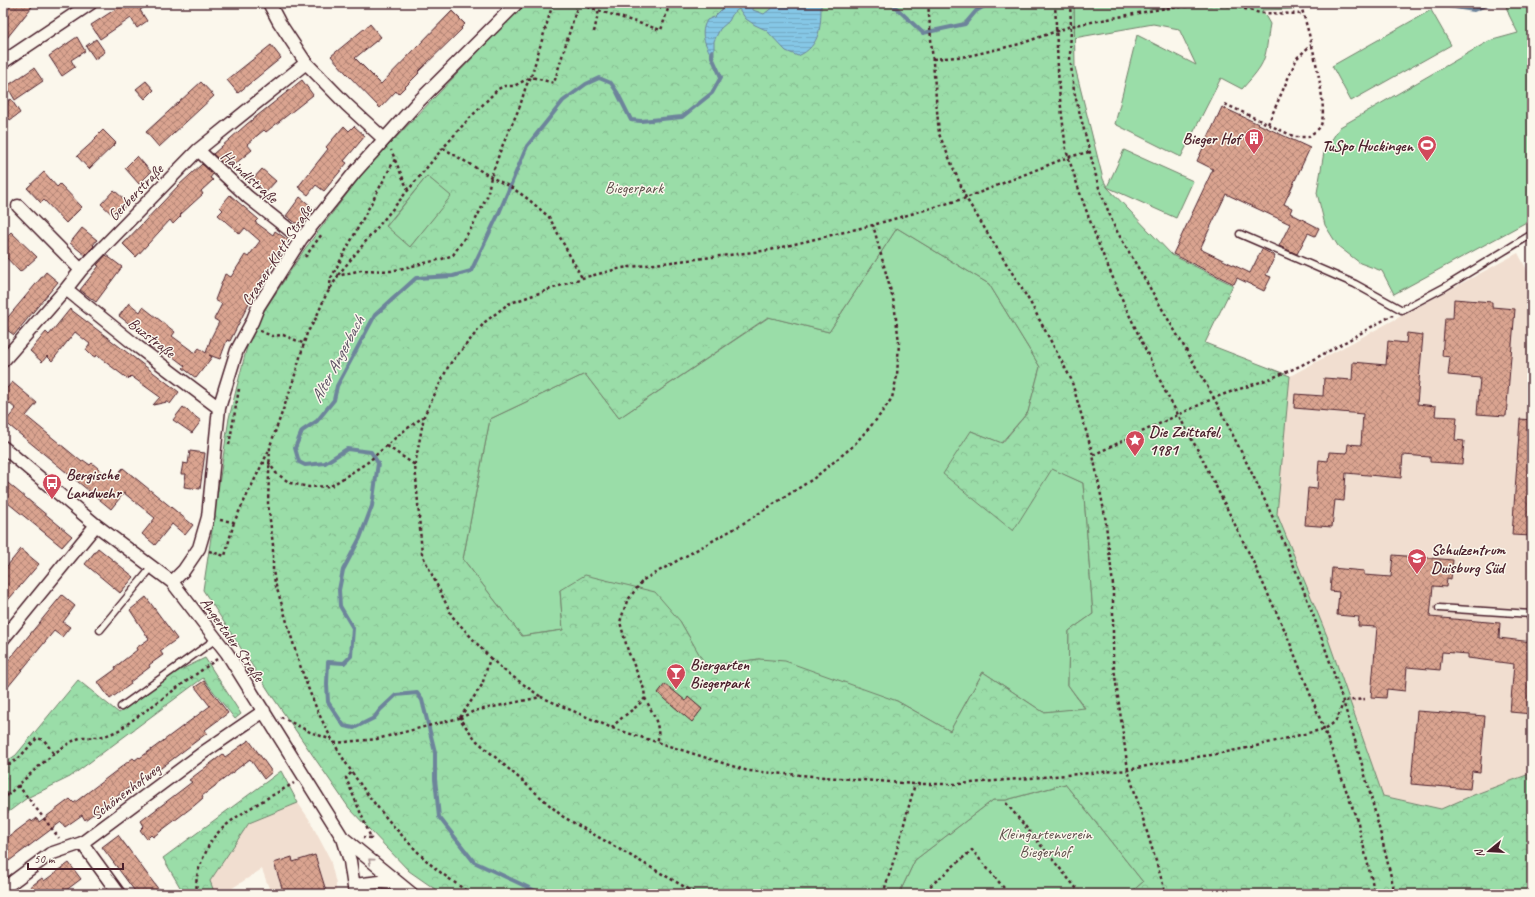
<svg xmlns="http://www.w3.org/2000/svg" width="1535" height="897" viewBox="0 0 1535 897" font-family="Caveat,sans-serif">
  <defs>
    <pattern id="park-crowns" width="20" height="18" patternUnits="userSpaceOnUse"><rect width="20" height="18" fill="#9adda8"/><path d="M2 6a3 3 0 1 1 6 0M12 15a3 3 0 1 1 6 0" fill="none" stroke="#86bd91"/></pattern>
    <pattern id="water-rules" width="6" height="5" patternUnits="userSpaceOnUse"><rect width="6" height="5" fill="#85c7e6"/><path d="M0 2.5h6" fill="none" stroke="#74aac5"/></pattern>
    <pattern id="building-cross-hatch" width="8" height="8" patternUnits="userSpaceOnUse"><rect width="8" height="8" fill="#daa490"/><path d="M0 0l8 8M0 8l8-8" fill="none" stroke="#b38576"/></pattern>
  </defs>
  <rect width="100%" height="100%" fill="#fbf7ec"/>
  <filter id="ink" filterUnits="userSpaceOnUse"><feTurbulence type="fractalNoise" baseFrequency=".025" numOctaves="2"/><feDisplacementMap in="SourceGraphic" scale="8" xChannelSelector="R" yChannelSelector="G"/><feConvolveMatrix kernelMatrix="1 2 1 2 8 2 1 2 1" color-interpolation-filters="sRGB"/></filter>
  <g filter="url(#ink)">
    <path fill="#f1ded0" d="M1518,253L1532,279V309L1526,340L1532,341V773L1443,809L1383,796L1327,636L1277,514L1290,376Z
      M298,803L309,819L330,859L336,884V894H271L262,869L223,894H215L210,881L249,823Z"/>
    <path fill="#9adda8" stroke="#727e6a" d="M1074,3H1292L1294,9L1262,10L1270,24C1267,38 1268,55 1260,67C1255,75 1248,82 1242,89L1221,78L1181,157L1115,124L1137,35L1196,65L1179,29L1153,24L1074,38Z
      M1505,3H1532V219L1394,294L1382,271L1360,263L1338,246L1325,225L1317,193L1324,152L1340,127L1489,41L1518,33L1509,15Z
      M1431,10L1451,45L1351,101L1332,66Z
      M1124,150L1193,181L1176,218L1107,187Z
      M427,176L452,196L410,247L386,227Z
      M897,228L989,284L1040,367L1028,412L1001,443L971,431L1083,483L1093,614L1069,631L1068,685L1085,709L1043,712L983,672L950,731L897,701L759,659L706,667L680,621L560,590L563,630L522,636L463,559L490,419L585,374L619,418L769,317L829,332Z
      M1065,784L1143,882L1129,894H899L915,860L993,800H1006Z"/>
    <path fill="url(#park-crowns)" stroke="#727e6a" fill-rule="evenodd" d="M525,3H1074L1075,67L1103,179L1107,187L1172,255L1233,285L1205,343L1290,376L1277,514L1327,636L1383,796L1441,809L1471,796L1532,773V894H1129L1143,882L1065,784L1006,800H993L915,860L899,894H442L409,871L349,808L274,699L203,590L229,418L251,331L304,250L366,169ZM427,176L451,196L410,247L386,226ZM897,228L989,284L1040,367L1028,412L1002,443L971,431L943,474L1013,531L1052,469L1083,483L1093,614L1069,631L1068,685L1085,708L1043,712L983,672L950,731L897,701L785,661L759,659L706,666L680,621L655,592L585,575L560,590L563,630L522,636L463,559L490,419L585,374L619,418L768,317L829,332Z
      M205,658L241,714L235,719L203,678L70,777L27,798L3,816V764L16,755L78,680L119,713L170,675Z
      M281,771L298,803L249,823L210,881L215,894H184L163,858Z"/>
    <path fill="url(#water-rules)" stroke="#6d849b" d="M728,3H752L753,10L764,14L778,3H821C821,25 821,46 798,56L786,51L766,30L755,25L746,19L739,9L733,13L729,21L720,29L714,41V55L712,57C705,43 699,34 707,20L714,17Z"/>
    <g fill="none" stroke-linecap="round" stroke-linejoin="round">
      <path stroke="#6d849b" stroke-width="4" d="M891,3L923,33L965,24L976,11L989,3
        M1153,3H1154
        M1244,3L1250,4L1291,3
        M1429,3L1474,10L1491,3
        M542,894L474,862L439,817L435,779V752L422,700L417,693L396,695L380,710L374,718L354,728L344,726L328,702L327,684L328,662L344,663L351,656L353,628L340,606L339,590L343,570L360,538L372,506L378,463L371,452L347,449L325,463L305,465L299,462L295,448L302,431L317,421L334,400L337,386L375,315L416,278L453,276L471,271L499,213L527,146L563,101L586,84L599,78L611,83L617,92L631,120L641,121L682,117L712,93L721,77L712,57V51"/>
    </g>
    <path fill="url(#building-cross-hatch)" stroke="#4a1f2b" d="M11,3H35L3,43V13Z
      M125,3H151L140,10L147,21L137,28L131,18L100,39L91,25Z
      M452,11L465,24L461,28L462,29L418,72L419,73L398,94L396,91L380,108L346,73L331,56L370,24L381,37L355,58L381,84Z
      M77,37L85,51L71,60L75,67L62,76L49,56Z
      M96,39L105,52L95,59L86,46Z
      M271,45L281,58L238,93L227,80Z
      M34,68L43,81L15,100L7,86Z
      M302,80L313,95L266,132L264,130L247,144L252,150L235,164L231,159L224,164L213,154L247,124Z
      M146,81L154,90L145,99L136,89Z
      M201,82L214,96L159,147L146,132Z
      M11,99L20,113L10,120L7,116L3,118V105Z
      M1222,107L1310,148L1284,204L1292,208L1290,213L1319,228L1315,236L1308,233L1297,254L1279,246L1290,224L1226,194L1200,249L1250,273L1262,249L1275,256L1266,275L1271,277L1264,291L1237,278L1234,284L1173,254L1213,169L1197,161Z
      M344,126L349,131L354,126L365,136L344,161L347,163L324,191L316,185L308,195L298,187L328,149L326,147Z
      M103,130L116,143L89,169L77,156L96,139L95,138Z
      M137,156L151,172L139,184L125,168Z
      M202,164L213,174L210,178L213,180L201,191L203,194L180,215L181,216L173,224L170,220L136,257L123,244L179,185Z
      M262,169L276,181L266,192L252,180Z
      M44,172L57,187L60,184L82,207L66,223L44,200L41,203L27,188Z
      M114,190L128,203L115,217L101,204Z
      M230,195L258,219L255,222L273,235L275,231L288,240L267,271L266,269L230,341L227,340L220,359L209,355L212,357L196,378L183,368L185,366L119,316L129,303L140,312L143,307L175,332L172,336L195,353L199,348L206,353L211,338L219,322L214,319L222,304L215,300L225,274L231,277L245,255L248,257L260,241L245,228L240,234L218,215L223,210L220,207Z
      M300,197L312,207L299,225L286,216Z
      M82,228L97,240L93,245L94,246L85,255L70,243Z
      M11,232L37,257L20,272L3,254V240Z
      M106,255L122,267L96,302L80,290L99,266L97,265Z
      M46,272L58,282L14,335L3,327V323Z
      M1454,299L1492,302V307L1515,309L1506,416L1477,414L1480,378L1448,375L1450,357L1442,356L1445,318H1453Z
      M70,309L179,392L170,404L167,402L153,405L160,397L131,376L128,379L96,355L95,357L90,354L86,350L90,344L75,332L52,361L47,356L42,362L30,351L46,332L49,335Z
      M1407,333L1423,335L1417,404L1436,406L1435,416L1457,417L1455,440L1464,441L1462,464L1430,462V457L1403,455L1401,478L1346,473L1344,501L1335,500L1332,527L1305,525L1308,488L1317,489L1319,460L1328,461L1329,452L1347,453L1348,444L1361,445L1363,414L1294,408L1295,394L1323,396L1324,378L1352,380L1353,362L1386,365L1388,341L1406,343Z
      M12,382L37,403L26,416L82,462L83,460L90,465L92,463L112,480L123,468L193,525L185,535L172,524L155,545L142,534L155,518L124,493L111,509L5,422L16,409L3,398V393Z
      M183,407L201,421L192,433L173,420Z
      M1520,419L1532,420V536L1512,535Z
      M190,451L205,453L200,489L184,487L186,474H181L183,463L188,464Z
      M3,479L72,536L62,547L3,499Z
      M98,548L134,577L120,593L85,564Z
      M21,549L39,564L3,606V571Z
      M1393,555L1453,560L1451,579L1447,578L1446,587L1433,586L1430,617L1500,623L1499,638L1532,642V714L1510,712L1514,664L1468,658V654L1442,652L1440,670L1407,667L1405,691L1387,689L1386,698L1371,697L1377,627L1358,626L1359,617L1337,615L1339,592L1330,591L1332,568L1364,571V575L1391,577Z
      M62,595L75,606L63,622L70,627L62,637L54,631L3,693V667Z
      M146,597L177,639L160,651L163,655L149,665L150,667L130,682L131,684L110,699L98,682L116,669L115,667L137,650L136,648L149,639L130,610Z
      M204,681L228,713L205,730L207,733L157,771L155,768L85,820L82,815L65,827L61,822L9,861L3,853V841L31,820L32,822L37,818L39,822L70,799L74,803L133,758L135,760L139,757L140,758L210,706L195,687Z
      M665,684L686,701L688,697L702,709L692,722L658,693Z
      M1417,711L1485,716L1480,772L1472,771L1470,789L1411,784Z
      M249,740L272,772L264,779L250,759L202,796L203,798L195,805L153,837L151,835L147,839L140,830L144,826L141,821L192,782L189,780L223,754L225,757Z
      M118,835L150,878L162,894H137L102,847Z
      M315,855L327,894H284L274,863L292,857L293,862Z
      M69,863L81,879L61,894H21L42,878L44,881Z"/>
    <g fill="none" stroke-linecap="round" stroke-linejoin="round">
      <g stroke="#4a1f2b" stroke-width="9">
        <path id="service" d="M1240,234L1355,284L1402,310L1445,287L1532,234
          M1439,608L1532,614
          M100,630L152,567
          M121,707L216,639"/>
      </g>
      <g stroke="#4a1f2b" stroke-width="15">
        <path id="minor" d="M269,3L279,22L306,63L347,105L384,139
          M3,62L91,3
          M198,150L248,197L301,239
          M18,206L81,270
          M66,289L138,347L219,408
          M3,361L66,289L81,270L198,150L306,63
          M3,447L96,525L172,582L227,653L342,837L412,894
          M172,582L184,570L199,548L208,517L219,408L237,350L252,322L258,307L301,239L355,172L417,103L517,3
          M3,639L96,525
          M343,838L350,861L355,894
          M82,843L119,894
          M354,885L380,882L399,884
          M3,889L50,854L82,843L204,752L264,711"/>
      </g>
      <path stroke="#4a1f2b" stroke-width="2.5" stroke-dasharray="3 3" stroke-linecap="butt" d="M928,3L939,134L966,198L1030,302L1071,379L1093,455L1105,516L1113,585V661L1128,770L1166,894
        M1055,3L1059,90L1066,150L1081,196L1100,248L1126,308L1166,393L1201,456L1249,553L1286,633L1324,729L1358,823L1375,894
        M1070,3L1071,26L1070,57L1074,91L1099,188L1115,228L1214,398C1234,390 1254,385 1274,377C1316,361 1354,336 1393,315
        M594,32L599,10
        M933,59L968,56L1020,44L1071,26L1160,9L1199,5L1217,4L1238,7L1260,13L1303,14
        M1225,104L1295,137H1308C1311,134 1317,131 1320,127C1331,109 1307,25 1300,3
        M1268,124L1297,58L1311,45
        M443,148L491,177L514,189L528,199L549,217L582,278
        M1089,152L1068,157L966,198L873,225L770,250L622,268L582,278L508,304L485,322L449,365L424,416L415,465L422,554L452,616L490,658L482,685L459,719L474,711L541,697L612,728L748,771L915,784H958L1128,770L1175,760L1211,755L1252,747L1324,729C1338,722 1339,716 1343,701L1365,699
        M395,160L408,190
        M305,257L322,234
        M338,275L443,148L464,124L498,89L504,86H514L531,77L553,3
        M329,290L331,278L395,159L391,150
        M260,331L272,336L283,335L305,344
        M229,445L239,389
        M387,446L415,465
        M1093,455L1214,398C1241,451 1268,504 1291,559C1336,667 1369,780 1395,894
        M262,463H269L276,473L290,483L309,487L331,486L368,462L401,433L423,417
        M220,520L234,522L269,450
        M209,551L225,556L234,522
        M490,658L505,671L541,697
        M645,698C652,712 662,727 657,743
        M281,717L310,732L332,740
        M612,728C621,716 635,710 645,698L644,689L628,651L620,622L627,601L643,580L739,526L813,479L852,447L877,419L892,398L897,376L899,342L894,303L873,225
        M334,743L377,739L459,718L477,741L562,816L697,894
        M3,768L18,759L37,738L44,740L54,754
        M351,773L346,778L371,838L363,837
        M18,785L59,838
        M3,800C18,785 63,741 83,737C87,737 91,738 95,737C104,737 111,734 119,730L217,659
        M1006,803L1081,894
        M198,894C194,882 198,870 203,858C206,853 208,846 211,841C228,817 269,798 294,783
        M471,894C454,882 435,870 421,855C372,807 329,747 306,682C294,650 286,616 275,583L273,570V545L268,503L270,446L292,385L307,333L315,320L325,297L338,276L361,270L391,271L442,259L453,255L472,227L487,197L491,177L501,149L520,106L526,86L531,77L554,83L578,4L661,30L670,3
        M883,894L896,853L915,784
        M921,894L972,850L1009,894"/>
      <use href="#service" stroke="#fbf7ec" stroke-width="6"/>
      <use href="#minor" stroke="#fbf7ec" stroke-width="12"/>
    </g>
    <defs><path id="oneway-chevron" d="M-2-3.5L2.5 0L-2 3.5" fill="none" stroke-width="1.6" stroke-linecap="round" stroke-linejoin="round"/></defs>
    <use stroke="#ab9695" href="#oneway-chevron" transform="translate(371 861) rotate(-140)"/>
  </g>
  <defs>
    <g id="building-pin" transform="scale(1)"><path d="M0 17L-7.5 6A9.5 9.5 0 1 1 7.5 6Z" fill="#d1495b" stroke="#fbf7ec"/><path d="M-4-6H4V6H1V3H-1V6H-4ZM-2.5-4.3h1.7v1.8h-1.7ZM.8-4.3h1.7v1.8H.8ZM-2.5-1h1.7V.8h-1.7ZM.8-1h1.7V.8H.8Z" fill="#fff"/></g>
    <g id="stadium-pin" transform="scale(1)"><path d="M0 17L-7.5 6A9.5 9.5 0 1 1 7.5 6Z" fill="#d1495b" stroke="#fbf7ec"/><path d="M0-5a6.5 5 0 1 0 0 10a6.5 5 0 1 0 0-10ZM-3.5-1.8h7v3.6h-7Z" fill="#fff"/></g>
    <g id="sight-pin" transform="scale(1)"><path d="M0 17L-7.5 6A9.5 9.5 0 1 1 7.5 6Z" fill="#d1495b" stroke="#fbf7ec"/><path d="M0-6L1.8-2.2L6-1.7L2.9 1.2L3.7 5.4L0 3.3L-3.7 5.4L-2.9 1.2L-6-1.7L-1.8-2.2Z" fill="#fff"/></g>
    <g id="bus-pin" transform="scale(1)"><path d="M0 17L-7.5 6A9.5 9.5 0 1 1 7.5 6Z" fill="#d1495b" stroke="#fbf7ec"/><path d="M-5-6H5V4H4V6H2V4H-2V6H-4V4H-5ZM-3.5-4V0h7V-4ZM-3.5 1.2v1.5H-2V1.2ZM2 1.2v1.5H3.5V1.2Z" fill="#fff"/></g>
    <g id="school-pin" transform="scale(1)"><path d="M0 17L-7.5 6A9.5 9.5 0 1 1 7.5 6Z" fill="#d1495b" stroke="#fbf7ec"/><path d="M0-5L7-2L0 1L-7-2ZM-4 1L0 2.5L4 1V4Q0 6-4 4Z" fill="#fff"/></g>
    <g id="bar-pin" transform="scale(1)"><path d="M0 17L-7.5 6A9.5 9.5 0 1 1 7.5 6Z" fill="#d1495b" stroke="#fbf7ec"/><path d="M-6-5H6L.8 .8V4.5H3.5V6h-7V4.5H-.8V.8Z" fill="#fff"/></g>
  </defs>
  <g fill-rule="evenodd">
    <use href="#building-pin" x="1254" y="138"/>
    <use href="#stadium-pin" x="1427" y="145"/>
    <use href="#sight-pin" x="1135" y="440"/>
    <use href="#bus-pin" x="52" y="483"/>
    <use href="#school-pin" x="1417" y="558"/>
    <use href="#bar-pin" x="676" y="673"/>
  </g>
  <g text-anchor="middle" stroke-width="3" stroke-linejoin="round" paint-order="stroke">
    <g font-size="16" font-weight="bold" fill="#4a1f2b" stroke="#fbf7ec" text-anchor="start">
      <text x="1240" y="144" text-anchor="end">Bieger Hof</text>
      <text x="1413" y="151" text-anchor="end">TuSpo Huckingen</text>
      <text x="1149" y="437">Die Zeittafel,<tspan x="1149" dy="18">1981</tspan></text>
      <text x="66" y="480">Bergische<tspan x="66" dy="18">Landwehr</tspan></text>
      <text x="1431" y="555">Schulzentrum<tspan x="1431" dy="18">Duisburg Süd</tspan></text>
      <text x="690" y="670">Biergarten<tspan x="690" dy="18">Biegerpark</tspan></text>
    </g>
    <g font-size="16" fill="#4a1f2b" stroke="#fbf7ec">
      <text transform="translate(250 176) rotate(42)" y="6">Haindlstraße</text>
      <text transform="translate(135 192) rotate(-46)" y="6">Gerberstraße</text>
      <text transform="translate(276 255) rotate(-57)" y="6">Cramer-Klett-Straße</text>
      <text transform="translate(152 337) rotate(38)" y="6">Buzstraße</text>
      <text transform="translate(233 639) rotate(55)" y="6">Angertaler Straße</text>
      <text transform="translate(125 791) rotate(-37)" y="6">Schönenhofweg</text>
    </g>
    <g font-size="16" fill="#5e4e4a" stroke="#fbf7ec">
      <text x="634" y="193">Biegerpark</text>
      <text x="1045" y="839">Kleingartenverein<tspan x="1045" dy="18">Biegerhof</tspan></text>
    </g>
    <g font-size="17" font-style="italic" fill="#5c5163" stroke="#fbf7ec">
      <text transform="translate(337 359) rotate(-62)" y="6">Alter Angerbach</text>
    </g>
  </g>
  <rect width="1535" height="897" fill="none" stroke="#fbf7ec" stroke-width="16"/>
  <rect x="8" y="8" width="1519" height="881" fill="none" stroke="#4a1f2b" stroke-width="1.5" filter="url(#ink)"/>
  <g transform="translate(1489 851) rotate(252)" stroke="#fbf7ec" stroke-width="3" paint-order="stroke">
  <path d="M0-3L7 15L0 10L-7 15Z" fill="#4a1f2b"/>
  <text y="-6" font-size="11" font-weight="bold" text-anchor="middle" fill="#4a1f2b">N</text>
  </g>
  <path d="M28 863v6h95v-6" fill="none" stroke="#4a1f2b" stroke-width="2"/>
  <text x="34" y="863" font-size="12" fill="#4a1f2b" stroke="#fbf7ec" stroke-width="3" paint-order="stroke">50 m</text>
</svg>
